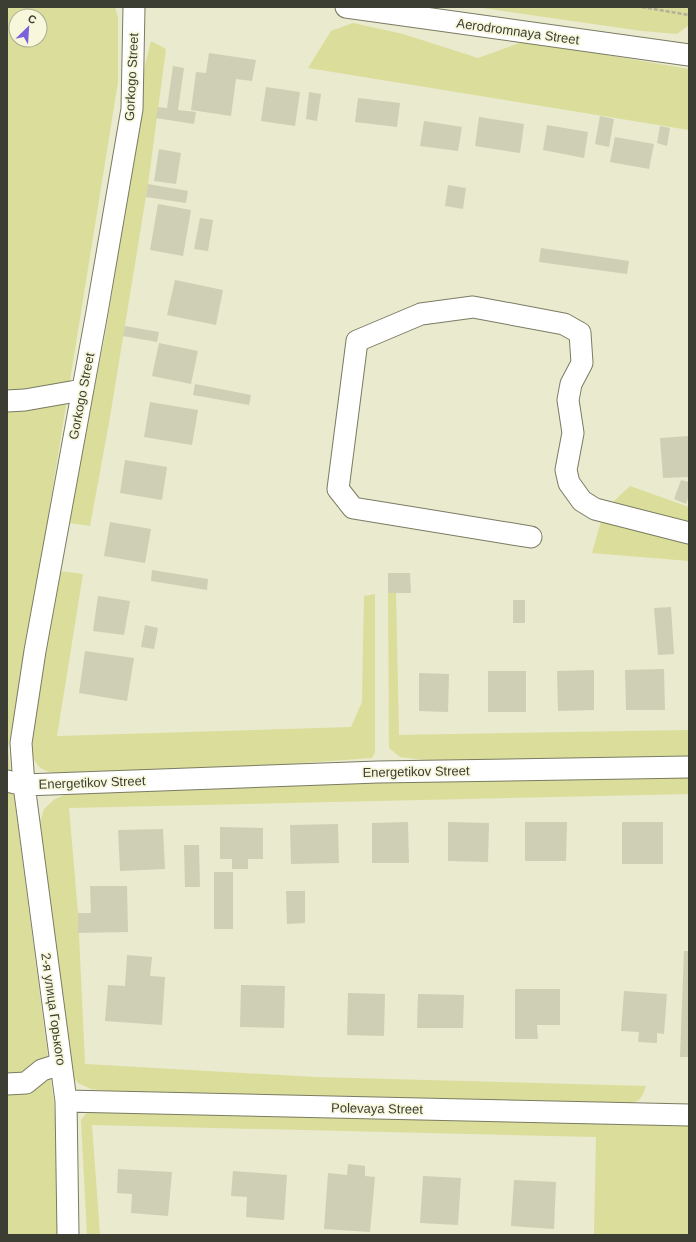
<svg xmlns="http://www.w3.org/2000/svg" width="696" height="1242" viewBox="0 0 696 1242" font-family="Arial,sans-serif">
  <rect width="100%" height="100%" fill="#e9eace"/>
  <path fill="#dbdd9a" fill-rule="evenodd" d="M7,7H115L118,18V82L45,536L8,749L54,1104L66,1235H7ZM16,16H40V40H16Z
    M476,7H689V25L677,34L642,31Z
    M353,23L403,34L478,58L525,41L689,69V130L308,68L331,31Z
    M151,41L166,49L148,184L110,417L90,526L70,523L79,462L105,336L128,196L140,85Z
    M630,486L689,507V526L613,502Z
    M602,518L689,539V561L592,553Z
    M59,571L83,574L57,736L351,727L362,702L364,596L375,594V752L372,758L290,764L78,775C62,774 37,776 33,755C32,749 33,742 33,736Z
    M388,593H396L399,735L689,730V756L433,761L400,757L389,748Z
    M689,776V794L69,808L78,913L85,1064L315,1077L646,1086C641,1100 640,1102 625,1104L122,1093L91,1089L78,1083L72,1076L51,924L40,822L44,809L55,799L67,794L283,785Z
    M89,1110L689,1125V1235H594L596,1137L92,1125L100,1235H87L81,1120Z"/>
  <path fill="#cecfb4" d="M209,53L256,60L252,81L236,79L231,116L191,110L196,72L206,73Z
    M173,66L184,68L178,110L196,112L194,124L156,118L158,107L167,108Z
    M266,87L300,92L295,126L261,121Z
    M309,92L321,94L317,121L306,119Z
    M358,98L400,103L397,127L355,122Z
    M600,116L614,119L609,147L595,144Z
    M479,117L524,124L520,153L475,146Z
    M424,121L462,127L458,151L420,146Z
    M547,125L588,132L584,158L543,150Z
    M660,126L670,128L667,146L657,143Z
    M615,137L654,144L649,169L610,162Z
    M159,149L181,153L176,184L154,181Z
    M148,184L188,191L186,203L146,197Z
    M448,185L466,188L463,209L445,206Z
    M158,204L191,210L183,256L150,250Z
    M200,218L213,220L208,251L194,249Z
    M541,248L629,261L627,274L539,262Z
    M175,280L223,290L216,325L167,315Z
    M125,326L159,332L157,342L123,336Z
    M159,343L198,351L191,384L152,376Z
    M195,384L251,395L249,405L193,395Z
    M150,402L198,410L192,445L144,437Z
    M689,436V477L663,478L660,438Z
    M125,460L167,467L162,500L120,493Z
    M681,480L689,482V495L686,504L674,499Z
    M110,522L151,529L145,563L104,556Z
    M152,570L208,579L207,590L151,581Z
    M388,573H410L411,593H388Z
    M98,596L130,601L124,635L93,631Z
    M513,600H525V623H513Z
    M671,607L674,654L658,655L654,608Z
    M145,625L158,628L154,649L141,647Z
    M85,651L134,658L127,701L79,693Z
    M664,669L665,710H626L625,670Z
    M594,670V710L558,711L557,671Z
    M488,671H526V712H488Z
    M419,673L449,674L448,712L419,711Z
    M408,822L409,863H372V823Z
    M448,822L489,823L488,862L448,861Z
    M525,822H567L566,861H525Z
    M622,822H663V864H622Z
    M338,824L339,863L291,864L290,825Z
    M220,827L263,828V859H248V869H232V859H220Z
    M163,829L165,869L120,871L118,830Z
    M184,845H199L200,887H185Z
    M214,872H233V929H214Z
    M90,886H127L128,932L78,933V913H91Z
    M286,891H305V923L287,924Z
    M684,951H689V1057H680Z
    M127,955L152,957L150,976L165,977L162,1025L105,1021L108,985L125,986Z
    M241,985L285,986L284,1028L240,1027Z
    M515,989H560V1025H537L538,1039H515Z
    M624,991L667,994L664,1034L657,1033V1043L638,1042L639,1032L621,1031Z
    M348,993L385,994L384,1036L347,1035Z
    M418,994L464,995L463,1028H417Z
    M348,1164L365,1166V1176L375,1177L370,1232L324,1229L328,1173L347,1175Z
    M118,1169L172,1172L168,1216L131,1213L132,1194L117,1193Z
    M233,1171L287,1175L284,1220L246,1217L247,1197L231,1196Z
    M423,1176L461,1178L458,1225L420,1223Z
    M514,1180L556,1182L554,1229L511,1226Z"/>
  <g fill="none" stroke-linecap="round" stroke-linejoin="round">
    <g stroke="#7a7b62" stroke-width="23">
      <path id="minor" d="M346,7L689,55
        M7,401L25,400L82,390
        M531,537L353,508L338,489L357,341L421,314L473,307L564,324L580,333L582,363L571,384L568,400L573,433L566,470L569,483L582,501L595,509L689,533
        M7,781L24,785L378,772L689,767
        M7,1084L26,1083L42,1070L61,1064
        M66,1101L689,1115
        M68,1235L66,1101L24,785L21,743L35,651L97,312L132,109L134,7"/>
    </g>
    <path stroke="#b0b19b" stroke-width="2.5" stroke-dasharray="4 2" stroke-linecap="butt" d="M642,7L689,15"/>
    <use href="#minor" stroke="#fff" stroke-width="21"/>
  </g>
  <g text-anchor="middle" stroke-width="3.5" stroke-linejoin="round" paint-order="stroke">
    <g font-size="13" fill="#3d3e33" stroke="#f6f7db">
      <text transform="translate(518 31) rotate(8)" y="5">Aerodromnaya Street</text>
      <text transform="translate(131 77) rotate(-87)" y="5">Gorkogo Street</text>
      <text transform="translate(81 396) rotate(-79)" y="5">Gorkogo Street</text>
      <text transform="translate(416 771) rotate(-1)" y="5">Energetikov Street</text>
      <text transform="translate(92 782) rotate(-2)" y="5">Energetikov Street</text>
      <text transform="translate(54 1009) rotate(82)" y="5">2-я улица Горького</text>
      <text transform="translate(377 1108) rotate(1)" y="5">Polevaya Street</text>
    </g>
  </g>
  <rect width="696" height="1242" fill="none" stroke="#3d3e33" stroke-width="16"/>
  <g transform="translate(28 28) rotate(25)"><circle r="19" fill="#f6f7db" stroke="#acad98"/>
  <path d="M0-3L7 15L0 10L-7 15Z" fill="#7b61db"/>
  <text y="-6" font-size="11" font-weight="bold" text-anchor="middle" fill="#3d3e33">С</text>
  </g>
</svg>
